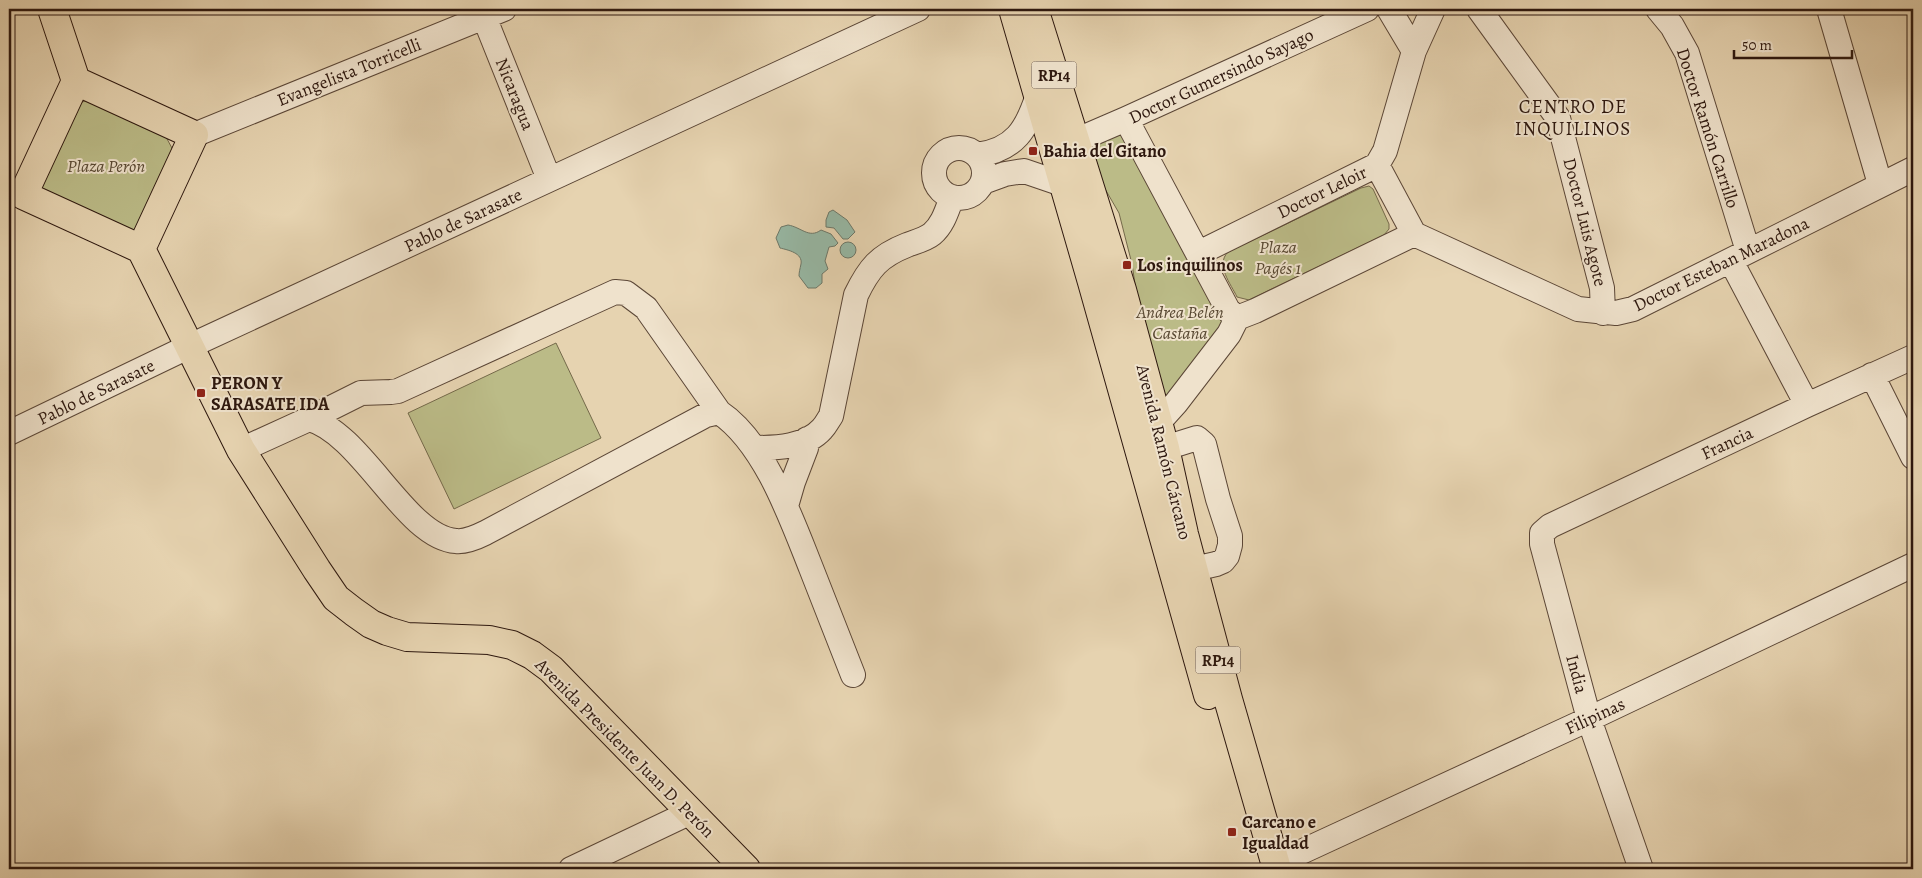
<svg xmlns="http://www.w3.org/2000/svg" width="1922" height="878" viewBox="0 0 1922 878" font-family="Alegreya,serif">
  <rect width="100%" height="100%" fill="#e6d3b0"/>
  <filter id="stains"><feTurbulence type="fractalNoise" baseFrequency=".004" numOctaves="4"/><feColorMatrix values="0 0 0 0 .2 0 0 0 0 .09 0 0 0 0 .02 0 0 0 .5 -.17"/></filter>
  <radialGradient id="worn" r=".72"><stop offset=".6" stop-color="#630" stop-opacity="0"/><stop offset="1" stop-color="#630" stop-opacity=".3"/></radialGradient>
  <path fill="#bbbb87" stroke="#74694a" d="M89,99L166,137L173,150L132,236L45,196L39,182L74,106Z
    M1114,134H1122L1221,319L1222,330L1167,400L1156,386L1140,317L1132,264L1119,213L1101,182L1091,146Z
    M1369,186L1373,189L1389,224V229L1384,235L1249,300L1237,297C1231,284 1215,265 1228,252L1361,188Z
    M556,343L601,438L454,509L408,413Z"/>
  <path fill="#97b9a6" stroke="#6d7869" d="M833,210L847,220L855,232L848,239H843L834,228L826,227V220L829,212Z
    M788,225C801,227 809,239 821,230L831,234L838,243L835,246L829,247L825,261L828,269L822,274V283L816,288H808L799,276C799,272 800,269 801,264C803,253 788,250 780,248L776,238L781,227Z
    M840 250a8 8 0 1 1 16 0a8 8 0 1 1-16 0Z"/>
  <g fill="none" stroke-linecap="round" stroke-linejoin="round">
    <g stroke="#5b4636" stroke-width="26">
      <path id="minor" d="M481,9L549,179
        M1389,9L1414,51
        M1479,9L1558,118L1602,288L1603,313
        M1658,9L1672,26L1687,53L1748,251
        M1829,9L1880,184
        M1126,119L1228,310L1237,318
        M194,135L504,9
        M1075,141L1126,119L1367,9
        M934 173a25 25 0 1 1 50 0a25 25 0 1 1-50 0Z
        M977,155C1015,150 1027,129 1038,95
        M1377,165L1414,234L1578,309L1616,313L1633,309L1913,169
        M983,182L1005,174L1024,171L1065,185
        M1199,253L1377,165L1385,151L1414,51L1433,9
        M1731,261L1807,405
        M1872,375L1913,457
        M309,419L361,393L391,392L398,391L615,292L626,293L646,308L719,412
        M1143,427L1158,423L1176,403L1229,334L1237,318L1255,311L1414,234
        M9,433L190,346L918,9
        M755,448C776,448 806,447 822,429C826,425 828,420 831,416L856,295C869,268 879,256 907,245C915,242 926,239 932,234C943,225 947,210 952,197
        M1165,448L1197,438L1204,444L1218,499L1230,536V545L1227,556L1223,561L1216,564L1194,569
        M241,450L309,419C362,433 406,538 456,541C465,542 477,537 485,533L706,415L719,412C765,443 791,518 811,568C825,604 839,639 853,675
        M786,506L793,482L806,448L807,439
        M1275,861L1299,853L1589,719L1913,565
        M571,869L691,812
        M1641,869L1589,719L1542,544V533L1550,526L1807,405L1913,357"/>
    </g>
    <g stroke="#2d170e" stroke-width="30">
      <path id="major" d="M52,9L76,81
        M1013,9L1092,282L1208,695
        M1034,9L1122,290L1165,448L1184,534L1228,699L1277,869
        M76,81L23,195L141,249
        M76,81L194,135L141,249
        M141,249L241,450L317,570L336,598L354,612L371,624L387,631L407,637L489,640L512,645L532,655L551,669L746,869"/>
    </g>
    <use href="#minor" stroke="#efe2cc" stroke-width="24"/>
    <use href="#major" stroke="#e6d3b0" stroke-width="28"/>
  </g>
  <g fill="#8f2418" stroke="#efe2cc" stroke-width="2">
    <rect x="1028" y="146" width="10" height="10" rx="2.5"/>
    <rect x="1122" y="260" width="10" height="10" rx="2.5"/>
    <rect x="196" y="388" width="10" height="10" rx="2.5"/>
    <rect x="1227" y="827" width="10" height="10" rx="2.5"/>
  </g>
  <g text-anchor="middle" stroke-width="4" stroke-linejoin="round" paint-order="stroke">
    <g fill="#efe2cc" stroke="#675447" stroke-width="1">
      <rect x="1031.5" y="61.5" width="45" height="27" rx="4"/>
      <rect x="1195.5" y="646.5" width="45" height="27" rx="4"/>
    </g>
    <g font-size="16" font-weight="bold" fill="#2d170e">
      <text x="1054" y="81">RP14</text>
      <text x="1218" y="666">RP14</text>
    </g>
    <g font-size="18" fill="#2d170e" stroke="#efe2cc">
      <text transform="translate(349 72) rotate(-22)" y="6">Evangelista Torricelli</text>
      <text transform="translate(1221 76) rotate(-25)" y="6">Doctor Gumersindo Sayago</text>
      <text transform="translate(515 94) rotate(68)" y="6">Nicaragua</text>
      <text transform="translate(1708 128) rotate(72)" y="6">Doctor Ramón Carrillo</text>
      <text transform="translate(1322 192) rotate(-26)" y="6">Doctor Leloir</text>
      <text transform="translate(463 220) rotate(-25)" y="6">Pablo de Sarasate</text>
      <text transform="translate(1585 222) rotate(76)" y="6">Doctor Luis Agote</text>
      <text transform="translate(1721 264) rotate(-26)" y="6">Doctor Esteban Maradona</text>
      <text transform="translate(96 392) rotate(-26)" y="6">Pablo de Sarasate</text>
      <text transform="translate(1727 443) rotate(-25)" y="6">Francia</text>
      <text transform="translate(1164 452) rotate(76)" y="6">Avenida Ramón Cárcano</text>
      <text transform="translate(1577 674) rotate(75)" y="6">India</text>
      <text transform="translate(1595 716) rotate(-25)" y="6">Filipinas</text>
      <text transform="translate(625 748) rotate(45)" y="6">Avenida Presidente Juan D. Perón</text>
    </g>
    <g font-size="18" font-weight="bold" fill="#2d170e" stroke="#efe2cc" text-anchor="start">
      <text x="1043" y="157">Bahia del Gitano</text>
      <text x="1137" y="271">Los inquilinos</text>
      <text x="211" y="389">PERON Y<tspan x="211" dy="21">SARASATE IDA</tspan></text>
      <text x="1242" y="828">Carcano e<tspan x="1242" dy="21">Igualdad</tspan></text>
    </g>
    <g font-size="18" font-style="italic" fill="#584832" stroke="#efe2cc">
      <text x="106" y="172">Plaza Perón</text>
      <text x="1278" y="253">Plaza<tspan x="1278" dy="21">Pagés 1</tspan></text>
      <text x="1180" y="318">Andrea Belén<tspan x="1180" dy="21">Castaña</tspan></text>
    </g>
    <g font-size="19" letter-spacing="1" fill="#2d170e" stroke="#efe2cc">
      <text x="1573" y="113">CENTRO DE<tspan x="1573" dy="22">INQUILINOS</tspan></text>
    </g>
  </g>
  <rect width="1922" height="878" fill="none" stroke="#e6d3b0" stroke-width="30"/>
  <rect x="10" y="10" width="1902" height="858" fill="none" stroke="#2d170e" stroke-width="2.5"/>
  <rect x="15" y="15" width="1892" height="848" fill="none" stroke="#2d170e"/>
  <path d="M1734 50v8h118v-8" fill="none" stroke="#2d170e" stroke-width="2.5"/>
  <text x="1742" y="50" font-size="15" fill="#2d170e" stroke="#efe2cc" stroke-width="4" paint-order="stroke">50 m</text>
  <rect width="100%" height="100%" filter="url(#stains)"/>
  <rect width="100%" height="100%" fill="url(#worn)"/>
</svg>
